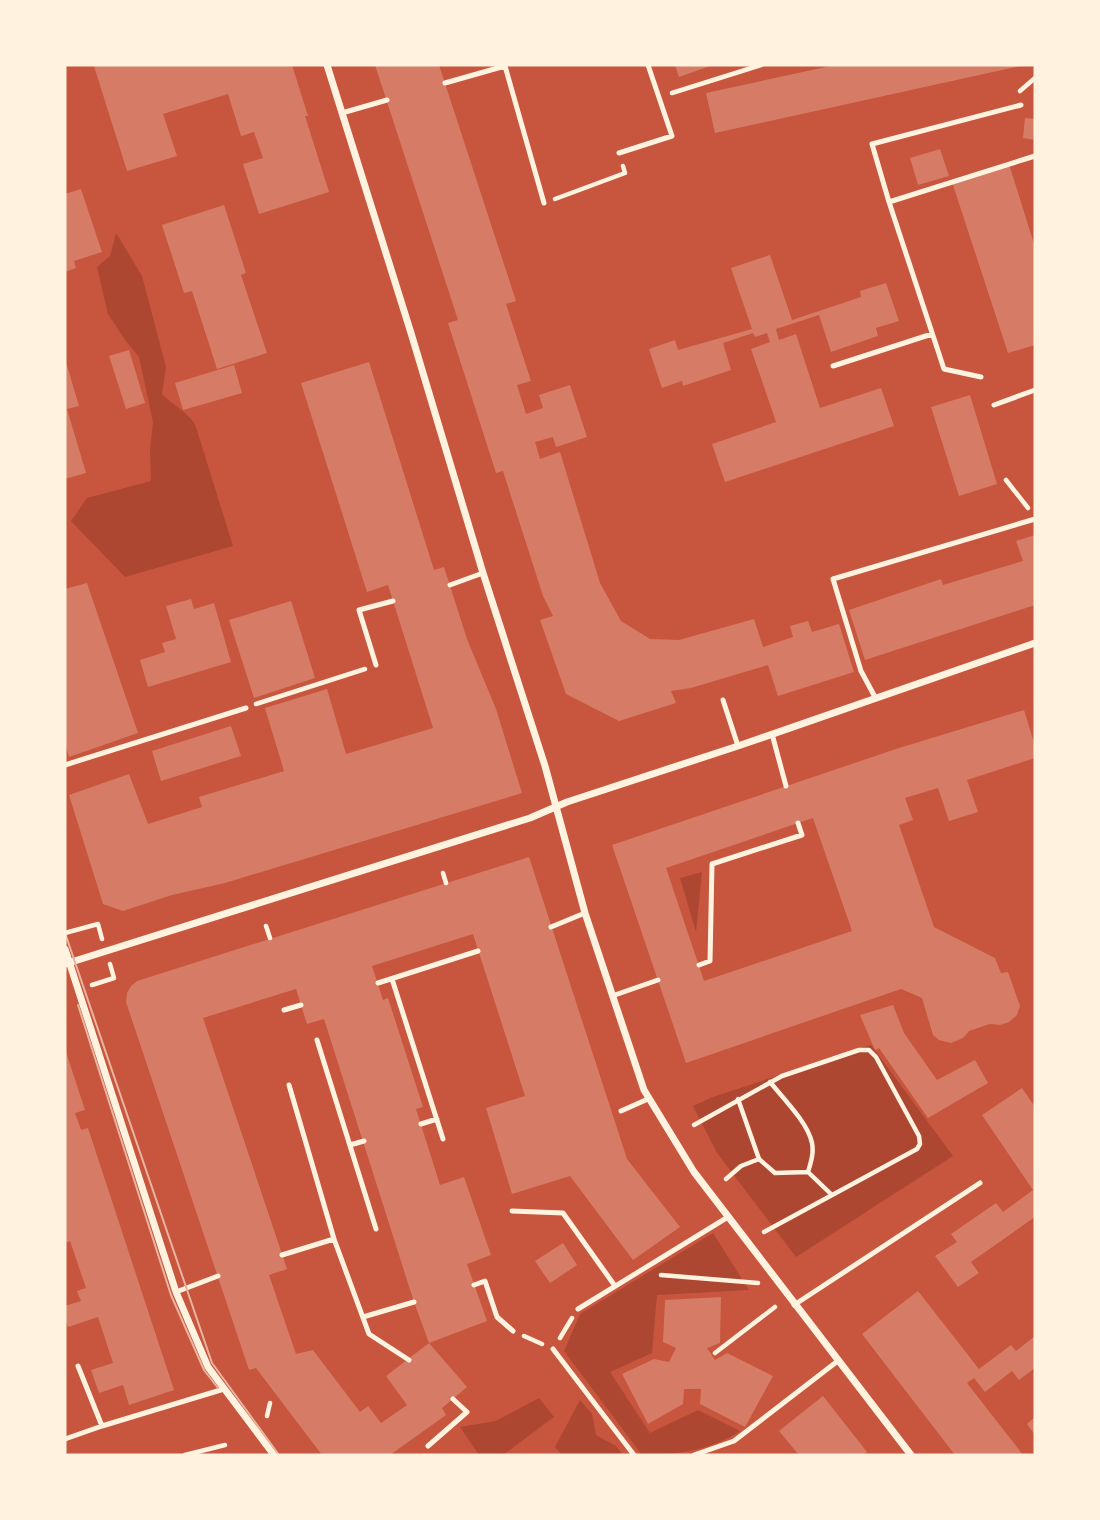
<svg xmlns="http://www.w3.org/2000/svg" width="1100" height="1520" viewBox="0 0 1100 1520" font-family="'Sofia Sans Condensed',sans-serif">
  <rect width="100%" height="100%" fill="#c8553d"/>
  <path fill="#ae4732" d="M116,233L142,276L166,367L162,394C174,406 186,411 195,424L233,546L125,577L71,521L87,498L151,481L150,449L153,422L139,357L125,340L108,314L97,267L110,256Z
    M702,872L696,932L680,878Z
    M871,1045L953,1156L796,1257L717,1153L693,1106L713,1097Z
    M713,1233L749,1290L657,1295L652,1353L610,1372L650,1433L698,1410L740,1431C712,1450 675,1455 642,1455L564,1351L580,1314Z
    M539,1398L554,1417L503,1455H479L460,1427L496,1421Z
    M580,1400L592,1414L596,1435L616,1446L623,1455H562L555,1447Z"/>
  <path fill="#d67c66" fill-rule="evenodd" d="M98,65H292L308,116H305L329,192L259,214L243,164L263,158L254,132L241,136L228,94L163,114L177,156L127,171L94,66Z
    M375,65H439L516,301L506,304L531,381L517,385L526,414L543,408L539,395L570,385L587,437L556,447L553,437L535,442L540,459L560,452L600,583L621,621L650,639L679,640L754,619L763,647L793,637L790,626L808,621L812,632L839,624L854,672L778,696L768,665L691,688L671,691L676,703L619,721L566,694L540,620L553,616L543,596L503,471L496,473L448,323L458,320Z
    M675,65H713L679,77Z
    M835,65H1020V66L715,133L706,93Z
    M1025,118L1035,119V140L1023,138Z
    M940,149L949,176L918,185L910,158Z
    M1009,164L1035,247V345L1008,353L952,182Z
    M81,189L102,252L74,261L76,268L65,272V194Z
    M224,205L246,273L241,275L267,353L217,369L192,291L184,293L162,225Z
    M770,255L792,320L861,297L860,291L886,283L899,321L876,328L878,336L831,352L819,315L776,329L779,340L796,334L820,408L881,388L894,426L725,482L712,444L776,422L751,349L770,342L767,333L755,337L753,333L723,343L731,370L683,386L682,381L662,388L649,349L675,340L678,350L752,329L731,268Z
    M129,350L145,403L126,409L109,356Z
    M65,359L79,406L67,409L86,473L65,479Z
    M369,362L434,570L444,567L467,639L496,709L522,793L225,883L172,895L123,911L103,904L69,795L129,774L148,824L202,807L199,797L284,771L265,708L327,689L346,754L433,728L388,585L367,592L301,383Z
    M234,365L242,393L183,410L175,383Z
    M970,395L997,484L959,496L931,407Z
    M1035,535V605L865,660L849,610L941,579L943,585L1023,561L1016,541Z
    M87,583L138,733L69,757L65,743V589Z
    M191,599L194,609L214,603L231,662L148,687L140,660L165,652L162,643L176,639L166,606Z
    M291,601L315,678L254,698L229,620Z
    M1024,710L1035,746V758L967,780L978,812L949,821L938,788L905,798L913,820L899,825L934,927L995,958L1001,973L1008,972L1020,1006L1017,1015L1009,1022L1000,1025L990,1024L969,1031L963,1038L951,1043L939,1040L933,1035L922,998L901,989L686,1063L612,845L899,748ZM813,818L852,931L704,981L666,868Z
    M231,726L241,756L161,781L152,751Z
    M529,857L627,1159L680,1227L633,1260L570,1176L512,1194L486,1108L525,1096L473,934L372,966L383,1000L388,998L423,1107L416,1109L440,1185L464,1177L491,1255L467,1264L487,1321L429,1343L414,1302L324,1019L307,1024L296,989L203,1018L287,1269L269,1275L296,1354L313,1350L360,1412L368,1406L381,1423L407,1405L386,1376L429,1343L467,1387L442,1408L446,1415L390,1455H322L256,1368L249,1370L126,1002L127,993L131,986L137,981Z
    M893,1005L904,1033L937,1080L975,1060L988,1083L928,1118L879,1048L875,1050L860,1015Z
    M65,1049L85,1110L75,1113L81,1130L88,1128L174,1390L129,1405L123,1385L99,1393L91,1370L113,1363L98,1317L68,1327L65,1319V1306L81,1301L77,1291L86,1288L70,1241L65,1243Z
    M1022,1088L1035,1107V1217L971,1262L979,1273L958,1287L935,1256L957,1242L951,1234L996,1203L1003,1212L1033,1190L982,1115Z
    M563,1243L577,1265L550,1283L535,1261Z
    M918,1291L979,1369L1011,1345L1016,1351L1035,1336V1368L1019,1380L1012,1371L985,1392L974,1378L967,1383L1023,1455H955L862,1334Z
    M721,1297L720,1343L707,1348L715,1360L727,1353L773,1376L745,1427L700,1404L701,1389H684L683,1404L648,1424L622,1374L654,1359L669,1362L676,1348L663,1342L665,1300Z
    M823,1396L867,1452L863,1455H799L779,1431Z
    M1035,1417V1435L1027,1424Z"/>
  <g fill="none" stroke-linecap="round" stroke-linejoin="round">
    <path stroke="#fff3e0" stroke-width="4.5" d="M1020,91L1035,78
      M672,93L761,65
      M555,199L625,173L623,166
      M1006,480L1028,508
      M256,704L365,669
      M443,873L446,883
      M266,926L270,938
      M65,933L98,924L102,939
      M92,985L114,978L110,964
      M770,1082C783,1098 808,1123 812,1143C814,1153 811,1162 808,1172L832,1195
      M738,1099L759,1159L775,1173L808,1172
      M694,1125L782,1076L859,1050H869L876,1057L919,1136L920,1144L917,1149L764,1232
      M726,1179L741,1166L759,1159
      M661,1275L758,1283
      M524,1336L542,1344
      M560,1338L572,1318
      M715,1353L775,1307
      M267,1416L270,1403
      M185,1455L225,1445"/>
    <path stroke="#fff3e0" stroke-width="5" d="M445,83L505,66L544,203
      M342,113L387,100
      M619,153L672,136L648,65
      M889,202L872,144L1021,105
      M833,366L932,334
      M981,377L944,369L889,202L1035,156
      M994,405L1035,390
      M450,585L483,573
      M376,665L359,610L393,601
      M875,697L861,671L833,579L1035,519
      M723,700L738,746
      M772,734L786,786
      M65,765L246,708
      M551,927L585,913
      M699,965L710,961L712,864L802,835L798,823
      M392,979L443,1139
      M378,983L478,951
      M612,996L658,980
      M284,1010L301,1005
      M317,1040L376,1229
      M621,1111L648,1099
      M421,1124L437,1119
      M350,1145L364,1141
      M512,1211L563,1213L615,1286
      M334,1239L369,1334L409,1360
      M282,1255L334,1239L289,1085
      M474,1285L485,1281L497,1317L513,1331
      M176,1292L218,1276
      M794,1305L980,1183
      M578,1309L728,1217
      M363,1317L414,1302
      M553,1349L634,1455
      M78,1366L102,1426L224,1389
      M65,1439L102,1426
      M428,1446L467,1412L453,1399
      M694,1455L734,1441L839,1360"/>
    <path stroke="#fff3e0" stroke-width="7" d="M327,65L411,333L483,573L545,766L585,913L644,1090L694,1172L911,1455
      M65,949L176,1292L208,1367L274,1455
      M65,964L530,818L567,802L738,746L1035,643"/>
    <path stroke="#e9b49f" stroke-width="2" d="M65,933L212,1363L279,1455
      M78,1005L171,1295L204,1370L218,1388"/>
  </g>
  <rect width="1100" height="1520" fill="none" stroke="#fff3e0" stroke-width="133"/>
</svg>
